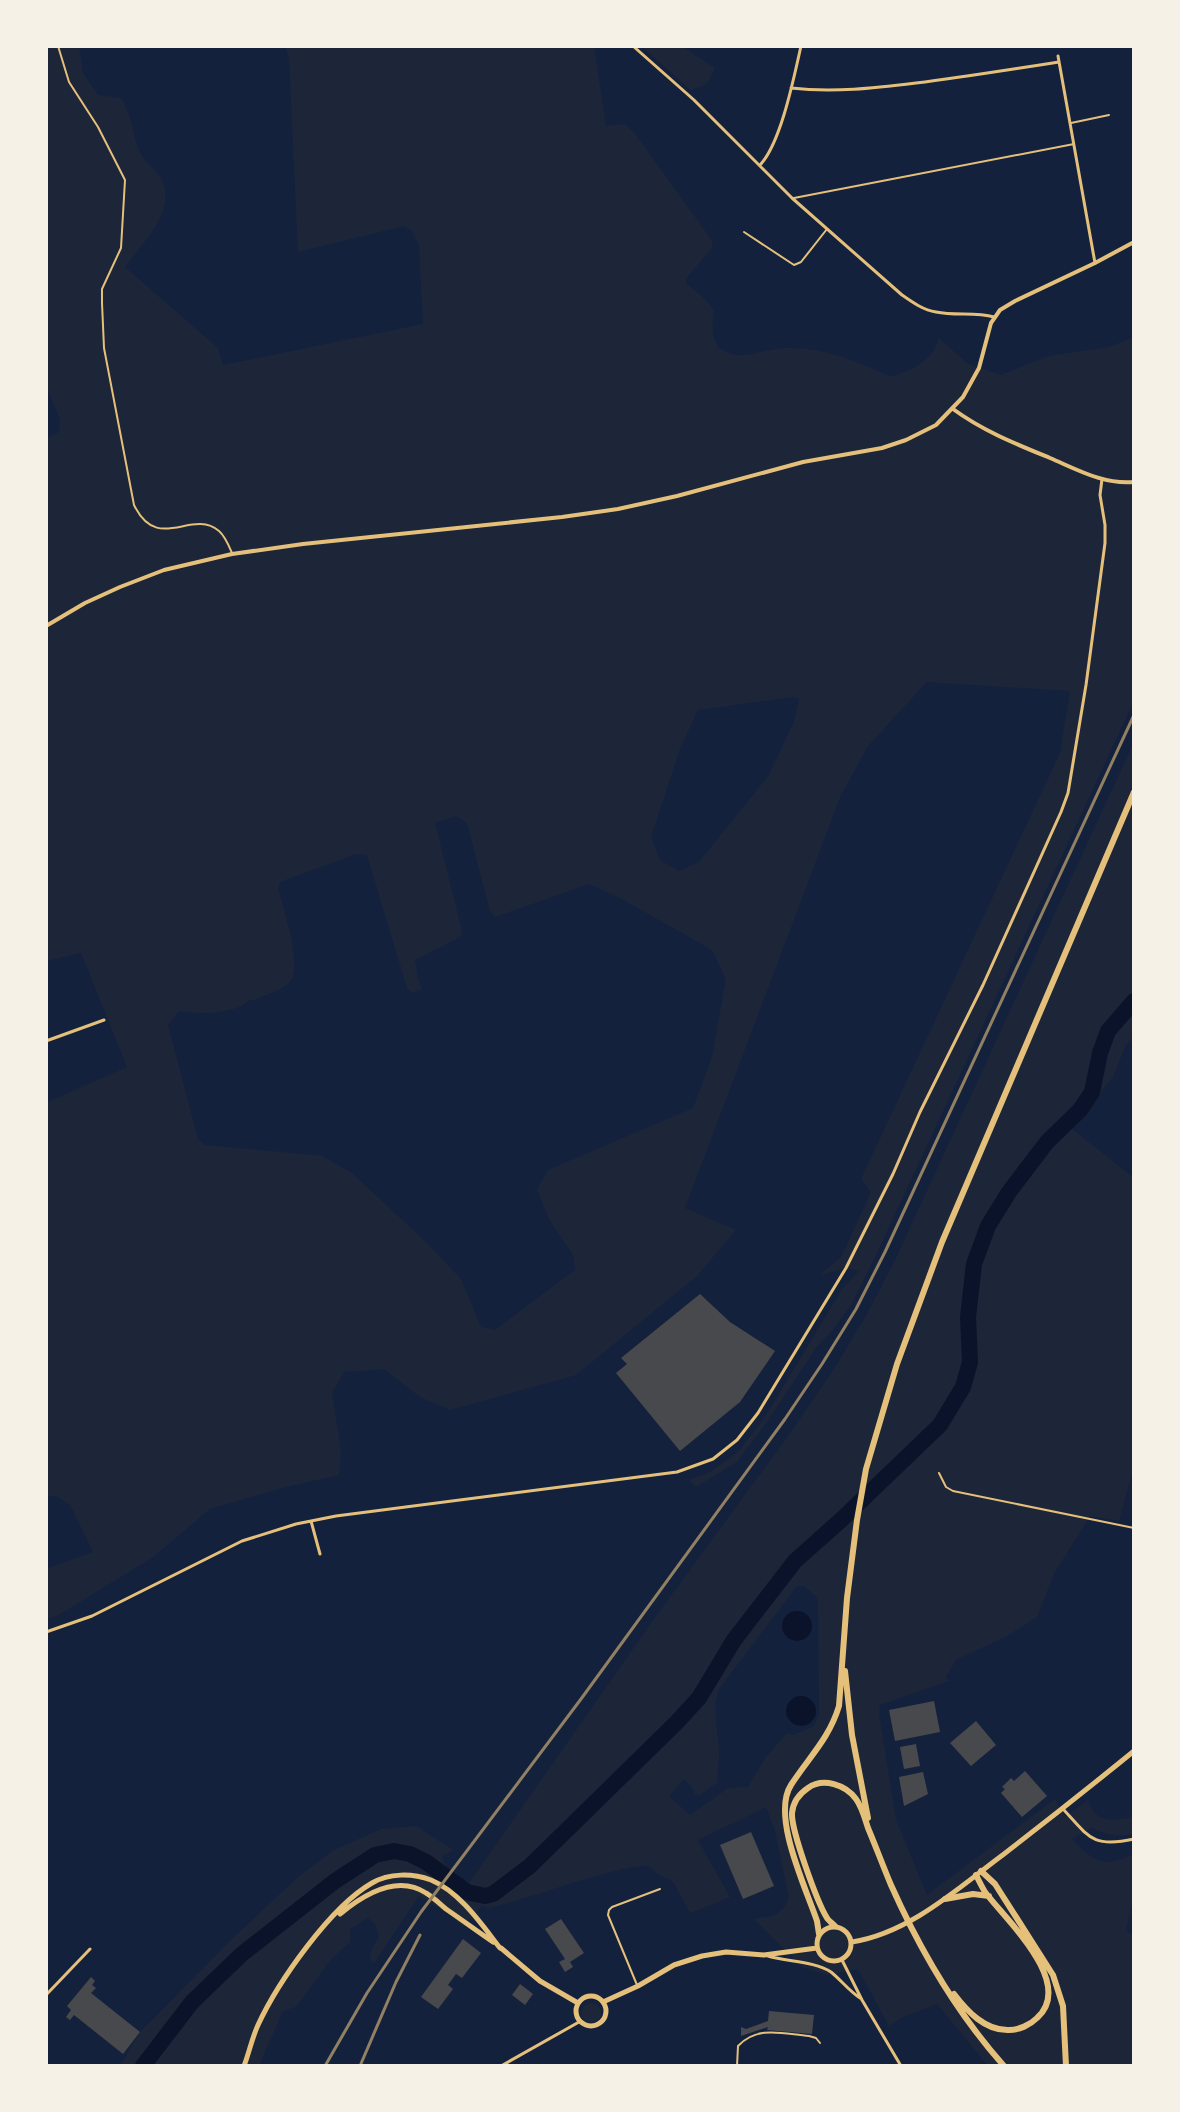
<svg xmlns="http://www.w3.org/2000/svg" width="1180" height="2112" viewBox="0 0 1180 2112" font-family="'Source Sans 3',sans-serif">
  <rect width="100%" height="100%" fill="#14213d"/>
  <path fill="#1d2539" fill-rule="evenodd" d="M46,46H79L83,73L98,95L121,98C133,116 132,138 142,156C148,165 157,171 162,180C176,212 143,242 125,267L218,348L223,365L423,324L419,246L412,231L404,226L298,252L289,58L285,46H594L606,126L625,124L636,135L713,242L711,249L686,279V283L706,300L714,311C712,325 710,343 724,351C743,362 766,348 786,348C823,347 856,361 889,376C904,375 925,364 934,350C936,346 937,342 939,338L968,364L1001,375L1049,356L1109,347L1134,337V701L878,1251L851,1305L832,1331L816,1348L767,1422L737,1462L696,1487L689,1480L710,1472L739,1451L765,1417L842,1289L859,1271L846,1268L820,1275L841,1257L871,1192L861,1179L1060,753L1070,691L927,682L868,746L841,795L685,1208L736,1230L697,1276L576,1375L450,1410L420,1397L384,1369L344,1372L332,1393L341,1453L339,1475L282,1488L210,1509L153,1557L59,1615L46,1620V1569L93,1552L70,1505L56,1496H46V1103L127,1067L81,953L46,961V438L59,432L60,419L46,387ZM793,697L799,699L794,721L769,775L699,862L679,871L660,860L651,837L680,749L698,710ZM456,816L467,823L490,911L495,917L589,884L620,898L712,950L726,979L712,1057L693,1108L548,1170L537,1189L549,1219L573,1255L575,1270L495,1330L481,1327L461,1279L428,1244L352,1173L322,1156L205,1145L198,1139L168,1025L179,1011C199,1014 235,1015 249,1000H254C263,996 283,989 289,983C304,968 283,908 278,888L280,882L356,854L367,855L407,988L412,993L422,989L418,979L415,960L460,937L462,931L435,823Z
    M641,46H682L715,68L707,84L691,90Z
    M1134,742V1035L1125,1047L1113,1077L1071,1128L1134,1178V1467L1119,1521L1090,1516L1054,1574L1037,1617L1007,1636L956,1660L946,1677L949,1681L880,1705L879,1714L896,1820L927,1895L1055,1799L1065,1817L1088,1800C1096,1824 1112,1821 1134,1817V1834C1119,1837 1106,1835 1092,1828L1072,1839C1082,1850 1096,1865 1114,1861C1122,1860 1125,1856 1134,1855L1133,1899L1126,1930L1134,1937V2066H988L937,2004L905,2016L889,2026L858,1969L827,1975L802,1967L754,1919L774,1916L783,1909L789,1898L775,1831L766,1807L698,1840L730,1897L690,1913C685,1905 677,1886 671,1880C667,1878 663,1877 659,1875C656,1873 653,1869 650,1867C631,1859 518,1904 486,1908L483,1905L463,1926L450,1915L419,1896L374,1963L371,1961L370,1953L379,1936L375,1924L368,1918L350,1929V1942L332,1958L296,2007L283,2011L261,2061V2066H120L140,2032L233,1938L298,1877L334,1850L381,1829L416,1826L453,1850L442,1857C445,1871 458,1877 469,1883L654,1619L788,1436L834,1369L867,1314L895,1260ZM797,1586H804L818,1598L819,1714L814,1726L793,1735L787,1733L766,1757L748,1787L728,1788L690,1815L669,1796L684,1779L691,1786L695,1794L700,1795L718,1782C716,1772 720,1765 719,1755C719,1733 711,1710 719,1689Z
    M581 2013a10 10 0 1 1 20 0a10 10 0 1 1-20 0Z"/>
  <path fill="#0b132b" d="M782 1626a15 15 0 1 1 30 0a15 15 0 1 1-30 0Z
    M786 1711a15 15 0 1 1 30 0a15 15 0 1 1-30 0Z"/>
  <g fill="none" stroke-linecap="round" stroke-linejoin="round">
    <path stroke="#0b132b" stroke-width="16" d="M143,2066L192,2002L242,1954L335,1881L375,1855L394,1851L410,1854L426,1862L467,1892L485,1896L493,1894L530,1866L676,1723L699,1698L734,1640L795,1561L841,1520L940,1425L963,1387L970,1362L968,1317L974,1264L988,1226L1009,1192L1047,1142L1080,1110L1092,1092L1100,1053L1108,1031L1134,1001"/>
  </g>
  <path fill="#48494c" d="M700,1294L730,1322L775,1351L740,1402L680,1451L616,1373L627,1364L621,1358Z
    M934,1701L940,1732L895,1741L889,1710Z
    M976,1721L996,1745L971,1766L950,1743Z
    M916,1744L920,1766L904,1769L900,1747Z
    M1025,1771L1047,1796L1022,1817L1001,1793L1005,1789L1002,1787L1011,1778L1014,1781Z
    M923,1772L928,1794L904,1806L899,1777Z
    M751,1832L774,1886L743,1899L720,1845Z
    M561,1919L584,1953L570,1962L573,1967L565,1972L559,1962L565,1959L545,1929Z
    M463,1939L481,1953L462,1978L456,1974L448,1985L453,1989L438,2009L421,1997Z
    M91,1977L95,1981L92,1985L96,1988L91,1993L140,2032L123,2054L74,2015L70,2020L66,2017L71,2010L67,2006Z
    M520,1984L533,1994L525,2005L512,1995Z
    M769,2011L814,2015L812,2034L767,2030L768,2027L741,2036V2027L746,2029L768,2021Z"/>
  <g fill="none" stroke-linecap="round" stroke-linejoin="round">
    <path stroke="#e5c07b" stroke-width="2" d="M58,46L69,82L98,127L125,180L121,248L102,289V303L104,348L134,505C158,554 191,508 219,531C225,536 229,546 232,553
      M1071,123L1109,115
      M794,198L1074,144
      M744,232L794,265L801,262L827,229
      M939,1473L946,1487L953,1491L1134,1528
      M637,1985L608,1915L609,1910L612,1907L660,1889
      M737,2066L738,2046C758,2025 783,2034 809,2036L816,2038L820,2043"/>
    <path stroke="#e5c07b" stroke-width="3" d="M633,46L694,100L792,198L902,295C912,302 923,310 936,312C955,316 975,312 994,317
      M1058,56L1095,263
      M791,88C833,93 875,88 916,83C964,77 1012,69 1059,62
      M760,165C781,143 794,77 801,46
      M46,1041L104,1020
      M311,1521L320,1554
      M46,1632L92,1616L242,1541L296,1524L336,1516L677,1472L713,1459L737,1440L758,1413L846,1268L893,1174L920,1112L983,985L1061,812L1068,793L1086,685L1105,543V525L1100,495L1102,479
      M1063,1809C1089,1837 1092,1848 1134,1839
      M768,1956C787,1962 814,1961 831,1972C841,1980 849,1991 860,1998
      M842,1960L862,2000L901,2066
      M46,1995L90,1949
      M501,2066L579,2022"/>
    <path stroke="#e5c07b" stroke-width="4" d="M953,409C983,431 1016,444 1050,458C1076,469 1104,485 1134,482
      M46,626L85,603L120,587L164,570L232,554L303,544L562,517L618,509L677,496L803,462L882,448L906,440L936,425L963,397L979,368L991,323L1000,310L1015,301L1095,263L1134,242"/>
    <path stroke="#e5c07b" stroke-width="5" d="M340,1914C363,1895 397,1874 426,1893C433,1897 440,1904 446,1909C462,1920 477,1931 493,1942
      M817 1944a17 17 0 1 1 34 0a17 17 0 1 1-34 0Z
      M852,1942C910,1933 958,1888 1004,1854C1048,1820 1091,1786 1134,1751
      M501,1948L540,1981L578,2003
      M576 2011a15 15 0 1 1 30 0a15 15 0 1 1-30 0Z
      M603,2002L638,1986L674,1965L702,1956L726,1952L764,1955L817,1948
      M244,2066C249,2053 252,2038 258,2025C278,1982 330,1907 372,1883C389,1873 412,1873 431,1880C460,1892 482,1925 500,1948"/>
    <path stroke="#e5c07b" stroke-width="6" d="M845,1671L852,1735L868,1818
      M981,1871L995,1884L1053,1975L1063,2006L1066,2066
      M945,1899L973,1894L989,1896
      M835,1926C833,1924 828,1920 827,1918C817,1902 791,1830 792,1813C793,1803 799,1794 808,1788C823,1777 846,1785 856,1799C862,1807 865,1819 868,1828C876,1847 883,1866 891,1885C920,1950 956,2012 1004,2066
      M819,1934L817,1921C806,1888 771,1816 791,1785C809,1757 829,1739 839,1706L847,1598L857,1520L866,1469L897,1364L942,1242L1134,792
      M954,1994C967,2011 985,2031 1009,2030C1019,2030 1030,2025 1037,2018C1076,1983 1005,1919 985,1892C982,1887 979,1881 976,1875"/>
    <path stroke="#918062" stroke-width="3" d="M325,2066L367,1993L421,1912L581,1699L785,1419L822,1364L856,1309L885,1252L1134,715
      M360,2066L396,1982L420,1935"/>
  </g>
  <rect width="1180" height="2112" fill="none" stroke="#f6f1e7" stroke-width="96"/>
</svg>
